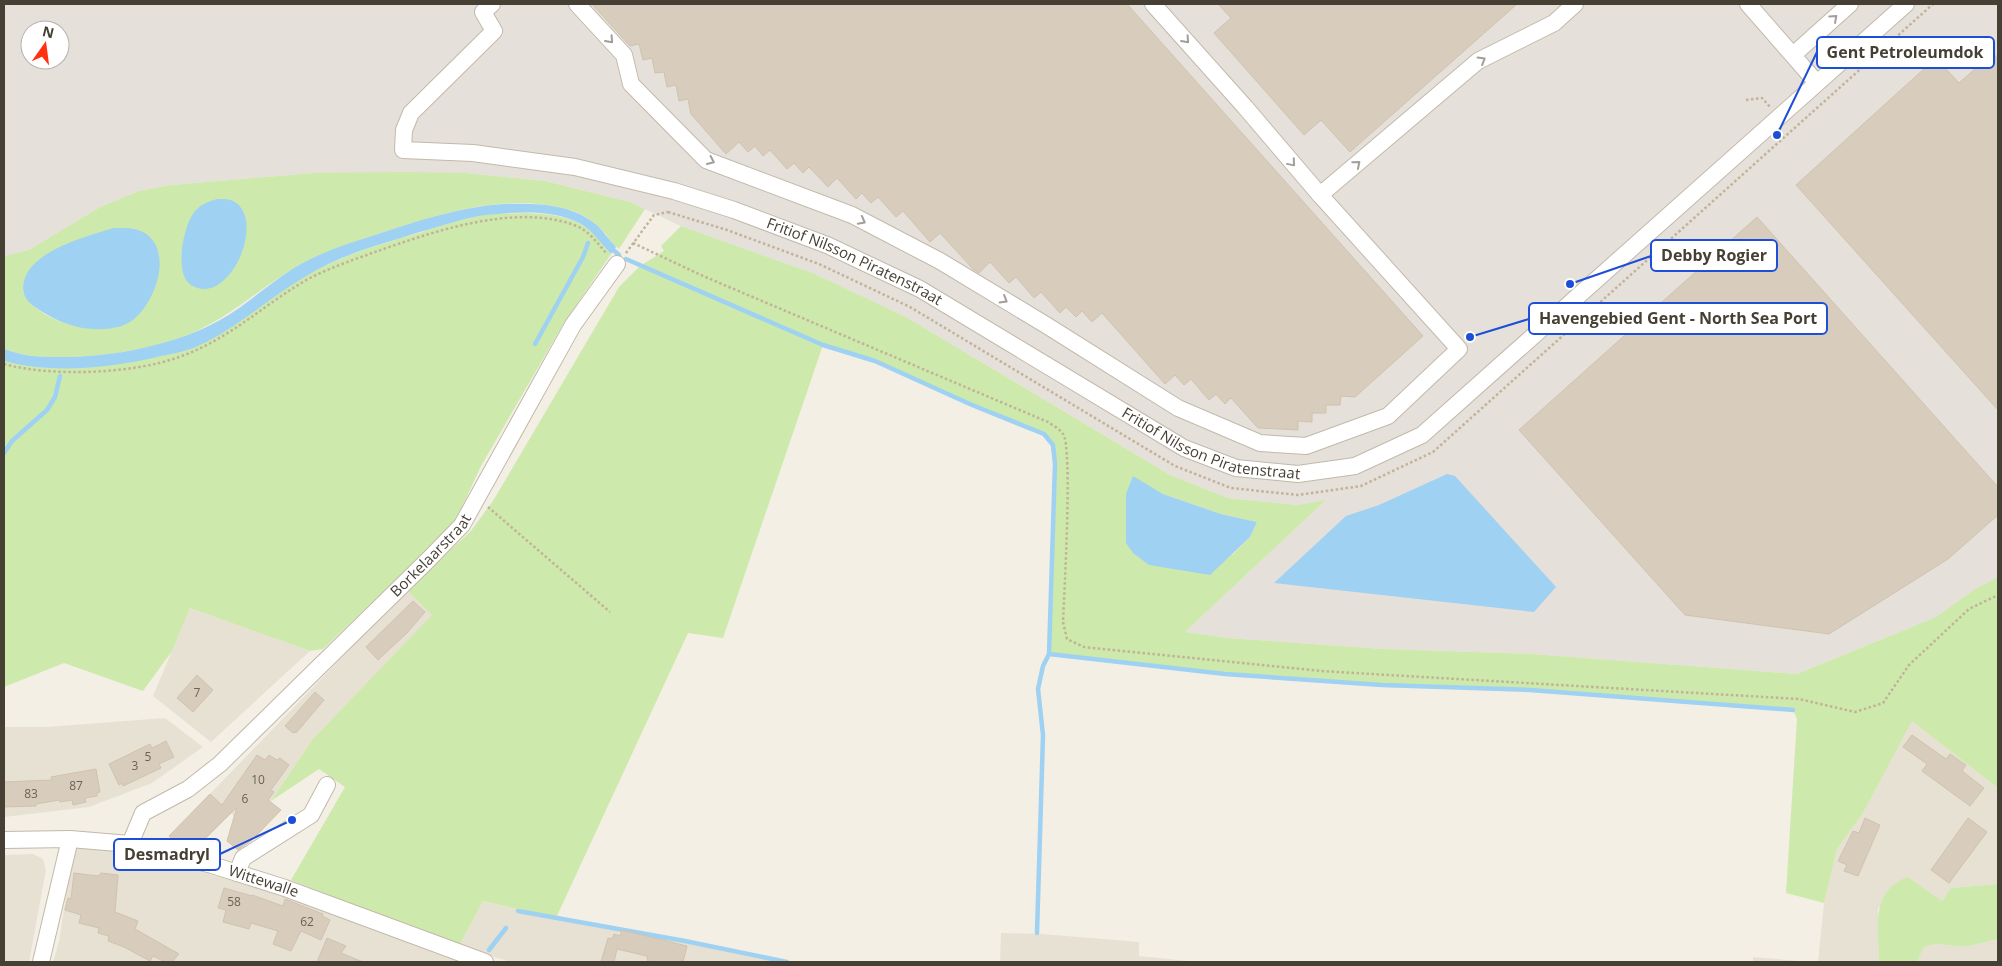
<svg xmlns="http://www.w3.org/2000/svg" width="2002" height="966" viewBox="0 0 2002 966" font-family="'Open Sans',sans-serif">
  <rect width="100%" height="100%" fill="#f3efe5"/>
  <path fill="#e7e1d3" d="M407,590L433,615L312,740L271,801L248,829L210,794Z
    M190,608L310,651L211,742L153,696Z
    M165,718L203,747L152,783L89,807L4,817V727H47Z
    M1912,720L1998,788V884L1951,888L1942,901L1908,877L1878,909L1879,962H1818L1824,903L1837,849L1863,813Z
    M87,844L112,847L284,895L462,962H53L59,942L71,862L76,848Z
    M33,854L43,859L46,870L29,962H4V855Z
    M483,901L556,918L793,962H511L459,946Z
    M1001,933L1042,934L1139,942V956L1198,962H1000Z
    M1998,939V962H1917L1924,947L1937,944L1965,947Z
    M1753,957L1811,962H1753Z"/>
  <path fill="#e5e0da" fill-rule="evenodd" d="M4,4H1998V577L1975,589L1936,617L1797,674L1532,654L1384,649L1228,638L1185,632L1325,501L1298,505L1228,498L1170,475L906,317L815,274L681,226L630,202L545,181L466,173H313L171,185L139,191L100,207L29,250L4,256ZM30,30H60V60H30Z"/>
  <path fill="#cee9ac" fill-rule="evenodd" d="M400,172L466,173L545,181L630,202L645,209L619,249C613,245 609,238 604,232C595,222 583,214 570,210C507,191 437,215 378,234C352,243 324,251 301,264C260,287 227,321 182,337C139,353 79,360 33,356C23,355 13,352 4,349V256L29,250L100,207L139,191L171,185L313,173ZM84,238L154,290C146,306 137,318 120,326C115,329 107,328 101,328C74,328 37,319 23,292C23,261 59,247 84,238Z
    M526,213C551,214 574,216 593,233C600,239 604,248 611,254L562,326L481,466L454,524L323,649L310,651L190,608L172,651L143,691L64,663L4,687V361C53,374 105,367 154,357C170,354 187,351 201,344C240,325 271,295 309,274C343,255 381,244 419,233C440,226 462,219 484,215C498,213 512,214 526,213Z
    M681,226L815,274L906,317L1170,475L1228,498L1298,505L1326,500L1185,632L1228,638L1384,649L1532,654L1797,674L1936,617L1975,589L1998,577V788L1912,721L1863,813L1837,849L1824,903L1786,893L1797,719L1793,710L1530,690L1382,685L1225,674L1049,654L1055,464L1053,445L1044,434L972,405L875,361L823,345L723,638L688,633L556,918L483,901L459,946L291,880L345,787L319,769L271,801L312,740L432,615L407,590L470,532L493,501L619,287L640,266L664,251L661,246ZM1133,477L1163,494L1221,514L1257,522L1250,537L1232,555Z
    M1908,877L1942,901L1951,888L1998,884V939L1965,947L1937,944L1924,947L1917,962H1879C1879,929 1869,891 1908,877Z"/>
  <path fill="#9fd1f2" d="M218,199C223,199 229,199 233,201C268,218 229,309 191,285C174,274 183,228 193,214C199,205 208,201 218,199Z
    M503,204C536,203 572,203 598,226C604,232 609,240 616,247L611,254C600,243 593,230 579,223C552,209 515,212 486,215C464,218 442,226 420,232C383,244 342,254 308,275C271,296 239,327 200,345C186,352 169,354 153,358C105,368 52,374 4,361V349C13,352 23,355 33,356C92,361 169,349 220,320C249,304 272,280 301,264C324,251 350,243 375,235C417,221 459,207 503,204Z
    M113,228C123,228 134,227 143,232C176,250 154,309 128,323C116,330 97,330 83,328C66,325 49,317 35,307C25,300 21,292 24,281C32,250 86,237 113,228Z
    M1447,474L1455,476L1556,587L1534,612L1274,583L1346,516L1379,505Z
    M1133,476L1163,494L1221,514L1257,522L1250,537L1210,575L1149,565L1133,553L1126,543V494Z"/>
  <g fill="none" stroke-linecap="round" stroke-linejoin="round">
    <path stroke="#9fd1f2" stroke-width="4.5" d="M611,248L619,255
      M626,259L823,345L875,361L972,405L1044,434L1053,445L1055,464L1049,654L1043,666L1038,689L1043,735L1037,933
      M535,344L583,257L588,243
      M4,453L12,441L47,410L55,397L60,376
      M1049,654L1225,674L1382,685L1530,690L1793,710
      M518,911L685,941L787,962
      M489,950L506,928"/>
  </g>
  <path fill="#d8cdbd" stroke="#d0c2ad" d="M592,4H1127L1423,336L1355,397L1341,396L1340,405H1326V413H1312V422L1298,421V430L1258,428L1231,398L1225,404L1216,394L1209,400L1191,379L1184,385L1175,375L1165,384L1102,313L1092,322L1082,311L1076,317L1066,307L1060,313L1041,292L1034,298L1016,277L1009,283L990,262L979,273L973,269L940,233L930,242L903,211L896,217L878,197L871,203L862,193L856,199L837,178L828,187L809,167L803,173L794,163L787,169L770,150L763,156L755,146L748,152L739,142L726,154L691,114L688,99L679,101L676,85L667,87L664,72L655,73L652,58L643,60L639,44L630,46Z
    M1218,4H1517L1350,152L1321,120L1304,135L1214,33L1231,18Z
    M1993,53L1998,59V410L1796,185L1936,58L1959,83Z
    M1757,217L1998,487V515L1948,559L1829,634L1685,615L1519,430Z
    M413,601L425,612L407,633L378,660L366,647Z
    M197,675L213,690L193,712L177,698Z
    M315,692L324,700L296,733L295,732L293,733L285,726Z
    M1912,735L1946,759L1950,754L1966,765L1962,771L1984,788L1970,806L1922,771L1927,764L1903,747Z
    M166,741L174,757L159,764L161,768L123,786L122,783L119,785L109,764L150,744L152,748Z
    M257,755L265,760L269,755L277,760L280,758L289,765L271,790L274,792L268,800L281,810L252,840L238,850L227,841L237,807L194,850L180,846L169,836L210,794L222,805Z
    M96,769L100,792L97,793V796L85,798L86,802L73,805L72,800L60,802L59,800L36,804V806L4,807V782L52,780L51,777Z
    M1865,818L1880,825L1858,876L1844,871L1847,865L1838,861L1853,831L1859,833Z
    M1968,818L1987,832L1949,883L1931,870Z
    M74,873L98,876L101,873L118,875L115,912L138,921L135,929L179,954L172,962H165L153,956L150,961L124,947L108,941L109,936L98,933L99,928L79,923L81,915L65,910L68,898L71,899Z
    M224,888L252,896V895L283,906L285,899L323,914L322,916L330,920L321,940L301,931L291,951L273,944L278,931L251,923L249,929L223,922L226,910L218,908Z
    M622,930L687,946L683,962H648L647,956L617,949L614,962H601L608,938L612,939L614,934L620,936Z
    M327,938L346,946L341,953L363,962H317Z"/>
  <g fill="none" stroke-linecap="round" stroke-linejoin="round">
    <g stroke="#c2b9aa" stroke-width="18">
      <g id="minor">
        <path id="s1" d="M492,4L483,12L494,31L411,113L404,130L403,150L473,153L575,167L674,191L734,210L827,245L920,289L1184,448L1236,468L1298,474L1355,466L1422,435L1906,4"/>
        <path d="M577,4L624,55L631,84L706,160L852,215L940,261L1046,325L1178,408L1260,443L1306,446L1388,416L1459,349L1320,195L1245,107L1153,4"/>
        <path d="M1748,4L1817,83"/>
        <path d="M1793,55L1850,4"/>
        <path d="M1320,195L1478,61L1554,23L1575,4"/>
        <path id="s2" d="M4,840L70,839L130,844L212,865L285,888L485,962"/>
        <path id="s3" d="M130,844L143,813L188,789L220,764L429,559L462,525L573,325L617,264"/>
        <path d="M237,873L243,858L311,815L327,785"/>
        <path d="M41,962L70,839"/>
      </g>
    </g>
    <path stroke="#c1b298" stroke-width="2.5" stroke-dasharray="2.5 2.5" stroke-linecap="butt" d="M1746,100L1762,98L1770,107
      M668,212L727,230L819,264L910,307L1175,466L1231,488L1298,495L1361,486L1433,452L1933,4
      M633,243L703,276L1048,422C1052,425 1060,429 1063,434C1073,447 1064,595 1063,622L1067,639L1084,647L1321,671L1799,699L1855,712L1883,703L1909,665L1969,609L1998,595
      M626,253L654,215L668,212
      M4,364C51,377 133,374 179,357C230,339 263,305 308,279C329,268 353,260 375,252C432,232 514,203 574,225C589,230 597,243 607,254
      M488,507L610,612"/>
    <use href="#minor" stroke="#fff" stroke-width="16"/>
  </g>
  <defs><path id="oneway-chevron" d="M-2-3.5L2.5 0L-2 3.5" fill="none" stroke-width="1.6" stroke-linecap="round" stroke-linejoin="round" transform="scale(1.25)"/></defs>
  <g stroke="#a29f9a">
    <use href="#oneway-chevron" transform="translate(1834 18) rotate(-42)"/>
    <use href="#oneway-chevron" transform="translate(610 40) rotate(48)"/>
    <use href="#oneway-chevron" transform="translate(1186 40) rotate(48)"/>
    <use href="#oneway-chevron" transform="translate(1482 60) rotate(-31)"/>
    <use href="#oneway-chevron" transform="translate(711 161) rotate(25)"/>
    <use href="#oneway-chevron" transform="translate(1292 163) rotate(50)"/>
    <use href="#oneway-chevron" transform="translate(1357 164) rotate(-40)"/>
    <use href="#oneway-chevron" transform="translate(862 221) rotate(28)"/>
    <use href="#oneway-chevron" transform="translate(1004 300) rotate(31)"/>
  </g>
  <g text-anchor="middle" stroke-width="4" stroke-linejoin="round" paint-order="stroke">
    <g font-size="12" fill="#6a6256">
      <text x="197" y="697">7</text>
      <text x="148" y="761">5</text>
      <text x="135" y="770">3</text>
      <text x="258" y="784">10</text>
      <text x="76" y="790">87</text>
      <text x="31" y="798">83</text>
      <text x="245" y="803">6</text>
      <text x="234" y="906">58</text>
      <text x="307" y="926">62</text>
    </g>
    <g font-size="15" fill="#463f34" stroke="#fff">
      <text dy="5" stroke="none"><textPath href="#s1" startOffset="658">Fritiof Nilsson Piratenstraat</textPath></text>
      <text dy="5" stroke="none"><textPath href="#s1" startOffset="1062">Fritiof Nilsson Piratenstraat</textPath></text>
      <text dy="5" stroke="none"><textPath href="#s3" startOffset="422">Borkelaarstraat</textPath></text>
      <text dy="5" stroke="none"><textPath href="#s2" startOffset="265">Wittewalle</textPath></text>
    </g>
  </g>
  <path fill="none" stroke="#1d4ed8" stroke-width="2" d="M1777 135L1817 52M1570 284L1651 256M1470 337L1529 319M292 820L220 854"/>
  <g fill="#1d4ed8" stroke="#fff" stroke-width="2">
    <circle cx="1777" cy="135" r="5"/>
    <circle cx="1570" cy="284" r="5"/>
    <circle cx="1470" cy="337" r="5"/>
    <circle cx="292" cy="820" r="5"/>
  </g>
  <g fill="#fff" stroke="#1d4ed8" stroke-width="2">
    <rect x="1817" y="37" width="177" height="31" rx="5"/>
    <rect x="1651" y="240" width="126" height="31" rx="5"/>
    <rect x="1529" y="303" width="298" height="31" rx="5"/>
    <rect x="114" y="839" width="106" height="31" rx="5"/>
  </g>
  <g font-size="16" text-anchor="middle" font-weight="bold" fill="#463f34">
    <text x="1905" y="58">Gent Petroleumdok</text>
    <text x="1714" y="261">Debby Rogier</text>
    <text x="1678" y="324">Havengebied Gent - North Sea Port</text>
    <text x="167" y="860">Desmadryl</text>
  </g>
  <rect width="2002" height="966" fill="none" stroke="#463f34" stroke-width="10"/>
  <g transform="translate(45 45) rotate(14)"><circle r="24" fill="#ffffff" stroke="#b5b2ae"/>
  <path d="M0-4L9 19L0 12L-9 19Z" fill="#ff3110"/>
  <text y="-8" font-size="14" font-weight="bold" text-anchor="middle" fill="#463f34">N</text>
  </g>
</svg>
